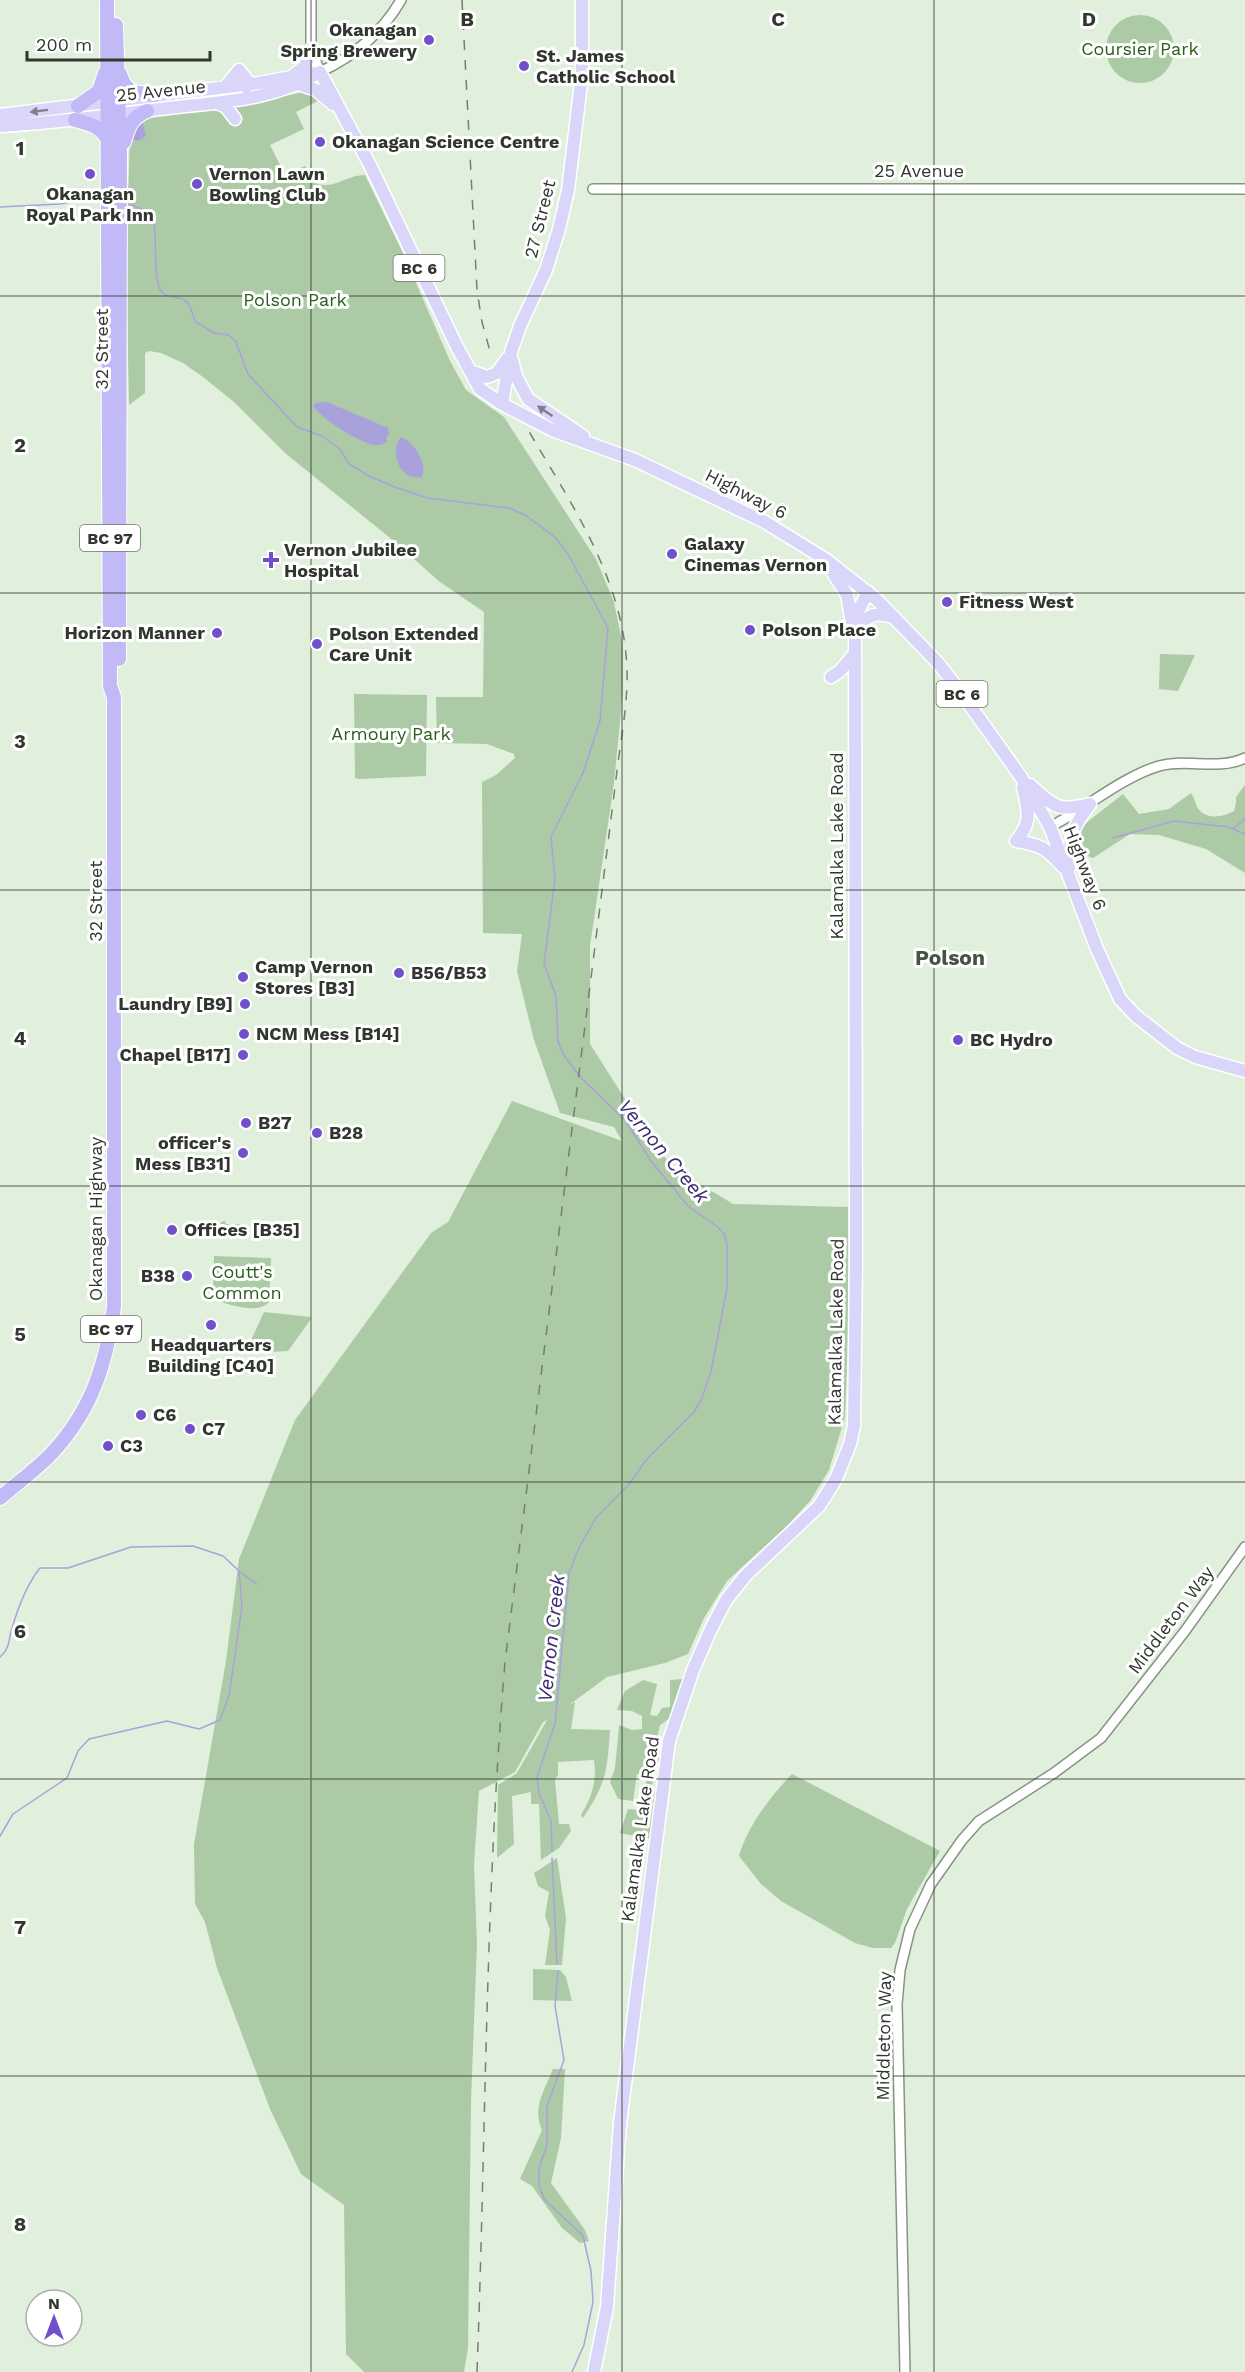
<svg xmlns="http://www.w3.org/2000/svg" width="1245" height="2372" viewBox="0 0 1245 2372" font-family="'Work Sans',sans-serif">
  <rect width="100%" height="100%" fill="#e0f0dc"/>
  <path fill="#accaa5" d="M1106 49a34 34 0 1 1 68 0a34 34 0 1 1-68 0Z
    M303,92L320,100L296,112L304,129L270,145L285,175L305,166L317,184C336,189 346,175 365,175L403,253L450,361L466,390L504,417L596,559L614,602L623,646V691L614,783L590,946V1044L653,1143L674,1168L733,1204L848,1207V1341L845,1417L829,1470L810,1501L787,1526L727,1581L704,1618L688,1654L665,1663L607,1677L569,1705L575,1702L571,1729L610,1730C607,1771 607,1782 583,1818L581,1815C592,1797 597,1781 594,1760L558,1762V1775L555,1780L559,1824H569L571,1831L559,1848L541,1860L539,1804H531V1792L512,1796L514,1844L497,1858L498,1785L517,1773L547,1720L543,1722L515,1772L479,1791L474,1864L477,1944L471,2101L468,2348L464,2372H364L346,2354L344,2205L301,2174L270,2109L217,1968L205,1922L195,1904L194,1844L226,1661L239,1559L295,1420L431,1233L448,1222L512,1101L622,1141L614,1127L560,1113L534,1040L517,971L522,934L483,933L482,782L496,775L515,758L514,754L487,744L437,743L436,697H483L484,612L440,582L389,537L285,453L234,402L203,377L183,363L161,353L149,351L145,353V393L129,405L126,259L130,138L142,121L149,116L257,102Z
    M1160,654L1195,655L1178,691L1159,689Z
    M354,694L427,695L426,776L359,779L355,778Z
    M1245,785V873L1206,849L1159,835L1130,834L1093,858L1082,854L1078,840L1081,827L1123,794L1139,814L1169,809L1191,793C1194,797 1195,802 1197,807C1205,820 1222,818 1234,811L1236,803V797Z
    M225,1221L226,1224H242L240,1226L242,1237L221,1238V1222Z
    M214,1256L271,1258L269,1302C258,1314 233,1306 219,1301L213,1290Z
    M264,1312L311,1317V1319L288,1351L269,1352L249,1345Z
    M684,1679L670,1718L660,1725L654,1754L661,1751L651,1790L655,1793L651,1839L620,1833L628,1809L638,1810L648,1776L637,1774L633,1801L618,1799L610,1782L615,1768L619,1725L632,1730L642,1729V1716L632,1711L617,1710L625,1691L643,1680L657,1684L650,1715L657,1716L662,1708L670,1707V1680Z
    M792,1774L940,1851L907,1909L895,1943L891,1948H873L855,1943L781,1901L761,1884L739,1856C748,1825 771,1796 792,1774Z
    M557,1858L566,1918L562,1965H545L550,1930L545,1916L549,1892L538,1886L534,1873Z
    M533,1969L560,1970L566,1977L572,2001L533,2000Z
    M553,2069H565L561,2138L551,2183L585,2230L589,2241L580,2243L562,2228L532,2186L520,2179L542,2130C532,2108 544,2091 553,2069Z"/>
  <path fill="#a9a1dc" d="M142,121L146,135L142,139L137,141L131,138L133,130Z
    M327,402L388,428L389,434L386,438L387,441C383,445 379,446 374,445C360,443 318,417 313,405L316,403Z
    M401,437C414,442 428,463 422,477C401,482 388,452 401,437Z"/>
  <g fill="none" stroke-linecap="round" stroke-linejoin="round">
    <path stroke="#a9a1dc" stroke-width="1.5" d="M131,205L144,210L153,217C158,233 152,278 161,291C168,301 183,293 189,305C192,310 193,317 196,322L214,333L229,335L236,342L248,374L297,427L322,436L340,449L349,464L369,476L392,486L427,498L509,508L525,515L540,526L556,538L569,556L608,628L600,721L583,773L551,837L555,879L544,964L556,996L558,1041L563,1054L581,1078L625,1120L651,1161L688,1206L719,1228L724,1234L727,1244V1288L711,1372L701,1400L694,1412L646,1460L630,1483L595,1519L578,1550L569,1573L555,1724L537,1777L539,1793L551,1821L552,1851
      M0,207L60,204L100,197
      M1234,828L1245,819
      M1113,838L1174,821L1228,827L1245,834
      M0,1657C11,1647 8,1640 12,1628C18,1608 27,1584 40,1568H68L131,1547L193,1546L223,1556L239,1571L257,1584
      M0,1836L13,1814L67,1778L78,1751L89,1739L167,1721L199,1729L220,1720L229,1696L242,1606L239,1571
      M552,1858L557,1964
      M558,1971L555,2006L564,2060L547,2106V2145L539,2168V2185L544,2199L583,2236L591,2271L593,2302L584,2345L572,2372"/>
    <g stroke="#869583" stroke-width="12">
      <path id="minor" d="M311,0V49L320,72C354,56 382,33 401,0
        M593,189H1245
        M1050,827C1085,809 1122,777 1159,766C1188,758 1217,771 1245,758
        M905,2372L897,2004L900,1970L910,1929L931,1884L962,1840L979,1821L1054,1773L1101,1738L1185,1631L1245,1547"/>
    </g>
    <g stroke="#fff" stroke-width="15">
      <path id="major" d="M320,72L370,165L457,347L480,389L502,404L552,430L635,460L765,522L825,559L877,600L938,663L959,690L1021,777L1050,827L1097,949L1120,999L1136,1016L1177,1048L1195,1057L1245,1071
        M294,75L305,66L311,49
        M298,84L316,90L333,104
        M225,87L239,70L250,84L246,87
        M217,103L226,107L235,119
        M0,115L259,83L313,73
        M0,126C54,123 107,116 160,109C215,102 272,102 320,72
        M512,360L516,376L528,399L583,436
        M470,371L487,377L497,373L507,359
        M502,404L511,352L520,326L546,270L559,229L568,190L582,75V0
        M828,565L847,595L852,623
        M857,633C865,614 876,611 895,618
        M831,677L840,671L855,653
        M1030,785C1055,807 1057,812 1090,804
        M1023,787C1028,811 1033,821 1016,841C1040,845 1047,848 1063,867
        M1069,868C1070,835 1070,831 1090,804
        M594,2372L607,2307L620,2123L669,1741L693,1670L711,1629L726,1600L746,1575L819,1506L836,1479L850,1444L854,1426L856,1260L855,640L856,615L868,592"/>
    </g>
    <g stroke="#fff" stroke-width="16">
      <path id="highway" d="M116,25L120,153L119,659
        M120,74L124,84L132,92L155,95
        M78,106L99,91L105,73
        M75,120C91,124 102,127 109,142
        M124,142C128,127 132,117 147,111
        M0,1498C17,1483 37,1469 52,1453C92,1410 106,1364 114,1307V697L110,686L107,0"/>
    </g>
    <use href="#minor" stroke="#fff" stroke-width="9"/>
    <use href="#major" stroke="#dad6fa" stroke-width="12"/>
    <use href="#highway" stroke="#c2baf7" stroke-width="14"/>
    <path stroke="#757f72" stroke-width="1.5" stroke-dasharray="10 10" stroke-linecap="butt" d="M462,0L477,290L482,322L491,355
      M477,2372C486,2135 485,1898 505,1662L616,779C620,743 628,706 627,670C624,579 571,504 527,428"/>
  </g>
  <defs><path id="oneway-solid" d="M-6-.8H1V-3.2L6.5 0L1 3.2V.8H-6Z" transform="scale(1.5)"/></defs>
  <g fill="#7d7f8a">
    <use href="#oneway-solid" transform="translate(39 111) rotate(173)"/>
    <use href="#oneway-solid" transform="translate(545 411) rotate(-146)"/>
  </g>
  <path fill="none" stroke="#31372f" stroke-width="1.5" stroke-opacity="0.55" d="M311,0V2372M622,0V2372M934,0V2372M0,296H1245M0,593H1245M0,890H1245M0,1186H1245M0,1482H1245M0,1779H1245M0,2076H1245"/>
  <g fill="#7051cb" stroke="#fff" stroke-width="2">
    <circle cx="429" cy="40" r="6"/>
    <circle cx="524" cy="66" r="6"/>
    <circle cx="320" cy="142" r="6"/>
    <circle cx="90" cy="174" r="6"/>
    <circle cx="197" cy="184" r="6"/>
    <circle cx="672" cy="554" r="6"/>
    <path d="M268 551h6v6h6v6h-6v6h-6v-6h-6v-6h6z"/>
    <circle cx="947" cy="602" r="6"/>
    <circle cx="750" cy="630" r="6"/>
    <circle cx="217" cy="633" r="6"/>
    <circle cx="317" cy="644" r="6"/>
    <circle cx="399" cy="973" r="6"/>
    <circle cx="243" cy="977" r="6"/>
    <circle cx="245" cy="1004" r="6"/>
    <circle cx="244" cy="1034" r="6"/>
    <circle cx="958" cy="1040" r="6"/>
    <circle cx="243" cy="1055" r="6"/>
    <circle cx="246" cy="1123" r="6"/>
    <circle cx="317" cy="1133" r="6"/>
    <circle cx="243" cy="1153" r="6"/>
    <circle cx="172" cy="1230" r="6"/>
    <circle cx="187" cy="1276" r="6"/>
    <circle cx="211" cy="1325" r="6"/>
    <circle cx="141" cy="1415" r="6"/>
    <circle cx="190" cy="1429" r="6"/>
    <circle cx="108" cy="1446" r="6"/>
  </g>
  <g text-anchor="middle" stroke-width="6" stroke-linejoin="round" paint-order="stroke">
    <g fill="#fff" stroke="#6f736d" stroke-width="1.5">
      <rect x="393.5" y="255" width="51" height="26" rx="4.5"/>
      <rect x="80" y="525" width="60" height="26" rx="4.5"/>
      <rect x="936.5" y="681" width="51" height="26" rx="4.5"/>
      <rect x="81" y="1316" width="60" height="26" rx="4.5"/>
    </g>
    <g font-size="16" font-weight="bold" fill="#31372f">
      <text x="419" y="274">BC 6</text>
      <text x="110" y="544">BC 97</text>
      <text x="962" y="700">BC 6</text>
      <text x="111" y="1335">BC 97</text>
    </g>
    <g font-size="18" font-weight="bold" fill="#31372f" stroke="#fff" text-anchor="start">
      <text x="417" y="36" text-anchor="end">Okanagan<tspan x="417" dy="21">Spring Brewery</tspan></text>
      <text x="536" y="62">St. James<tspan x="536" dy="21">Catholic School</tspan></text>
      <text x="332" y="148">Okanagan Science Centre</text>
      <text x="209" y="180">Vernon Lawn<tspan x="209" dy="21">Bowling Club</tspan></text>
      <text x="90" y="200" text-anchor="middle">Okanagan<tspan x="90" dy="21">Royal Park Inn</tspan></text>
      <text x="684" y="550">Galaxy<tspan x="684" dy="21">Cinemas Vernon</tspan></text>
      <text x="284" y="556">Vernon Jubilee<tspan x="284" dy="21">Hospital</tspan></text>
      <text x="959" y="608">Fitness West</text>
      <text x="762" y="636">Polson Place</text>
      <text x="205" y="639" text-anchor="end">Horizon Manner</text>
      <text x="329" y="640">Polson Extended<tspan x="329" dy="21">Care Unit</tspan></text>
      <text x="255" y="973">Camp Vernon<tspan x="255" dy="21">Stores [B3]</tspan></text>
      <text x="411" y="979">B56/B53</text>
      <text x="233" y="1010" text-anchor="end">Laundry [B9]</text>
      <text x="256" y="1040">NCM Mess [B14]</text>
      <text x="970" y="1046">BC Hydro</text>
      <text x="231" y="1061" text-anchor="end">Chapel [B17]</text>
      <text x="258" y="1129">B27</text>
      <text x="329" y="1139">B28</text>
      <text x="231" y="1149" text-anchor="end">officer's<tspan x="231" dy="21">Mess [B31]</tspan></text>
      <text x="184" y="1236">Offices [B35]</text>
      <text x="175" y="1282" text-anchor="end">B38</text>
      <text x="211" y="1351" text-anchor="middle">Headquarters<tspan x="211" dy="21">Building [C40]</tspan></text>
      <text x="153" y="1421">C6</text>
      <text x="202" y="1435">C7</text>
      <text x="120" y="1452">C3</text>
    </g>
    <g font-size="18" fill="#285e19" stroke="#fff">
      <text x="1140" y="55">Coursier Park</text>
      <text x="295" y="306">Polson Park</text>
      <text x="391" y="740">Armoury Park</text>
      <text x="242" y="1278">Coutt's<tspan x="242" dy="21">Common</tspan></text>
    </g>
    <g font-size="18" fill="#31372f" stroke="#fff">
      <text transform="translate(161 91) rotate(-6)" y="6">25 Avenue</text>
      <text x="919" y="177">25 Avenue</text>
      <text transform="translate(540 219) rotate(-76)" y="6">27 Street</text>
      <text transform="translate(102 349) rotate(-90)" y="6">32 Street</text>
      <text transform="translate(746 494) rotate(27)" y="6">Highway 6</text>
      <text transform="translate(837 846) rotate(-90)" y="6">Kalamalka Lake Road</text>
      <text transform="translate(1085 868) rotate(69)" y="6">Highway 6</text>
      <text transform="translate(96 901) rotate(-90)" y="6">32 Street</text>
      <text transform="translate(96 1219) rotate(-90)" y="6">Okanagan Highway</text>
      <text transform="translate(836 1332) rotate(-89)" y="6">Kalamalka Lake Road</text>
      <text transform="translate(1171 1620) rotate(-53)" y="6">Middleton Way</text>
      <text transform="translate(640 1829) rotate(-82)" y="6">Kalamalka Lake Road</text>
      <text transform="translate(884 2036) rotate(-89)" y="6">Middleton Way</text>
    </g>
    <g font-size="20" font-style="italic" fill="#3c2b72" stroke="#fff">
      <text transform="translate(664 1151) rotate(50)" y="7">Vernon Creek</text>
      <text transform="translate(551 1638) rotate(-84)" y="7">Vernon Creek</text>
    </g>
    <g font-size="21" font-weight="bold" fill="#465343" stroke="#fff">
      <text x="950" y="965">Polson</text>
    </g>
  </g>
  <g font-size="20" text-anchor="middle" font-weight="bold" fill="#31372f" stroke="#fff" stroke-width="6" stroke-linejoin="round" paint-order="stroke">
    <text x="467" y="26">B</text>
    <text x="778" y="26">C</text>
    <text x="1089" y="26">D</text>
    <text x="20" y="155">1</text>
    <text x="20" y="452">2</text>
    <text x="20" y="748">3</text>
    <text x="20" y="1045">4</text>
    <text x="20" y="1341">5</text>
    <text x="20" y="1638">6</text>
    <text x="20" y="1934">7</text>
    <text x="20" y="2231">8</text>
  </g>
  <g transform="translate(54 2318)"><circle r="28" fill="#ffffff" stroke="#adafac" stroke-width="1.5"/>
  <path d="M0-4.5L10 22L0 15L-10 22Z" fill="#7051cb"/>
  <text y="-9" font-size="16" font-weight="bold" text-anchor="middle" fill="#31372f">N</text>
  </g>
  <path d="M27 51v9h183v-9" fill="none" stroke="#31372f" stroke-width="3"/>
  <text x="36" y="51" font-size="18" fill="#31372f" stroke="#ffffff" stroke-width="4.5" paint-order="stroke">200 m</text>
</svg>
